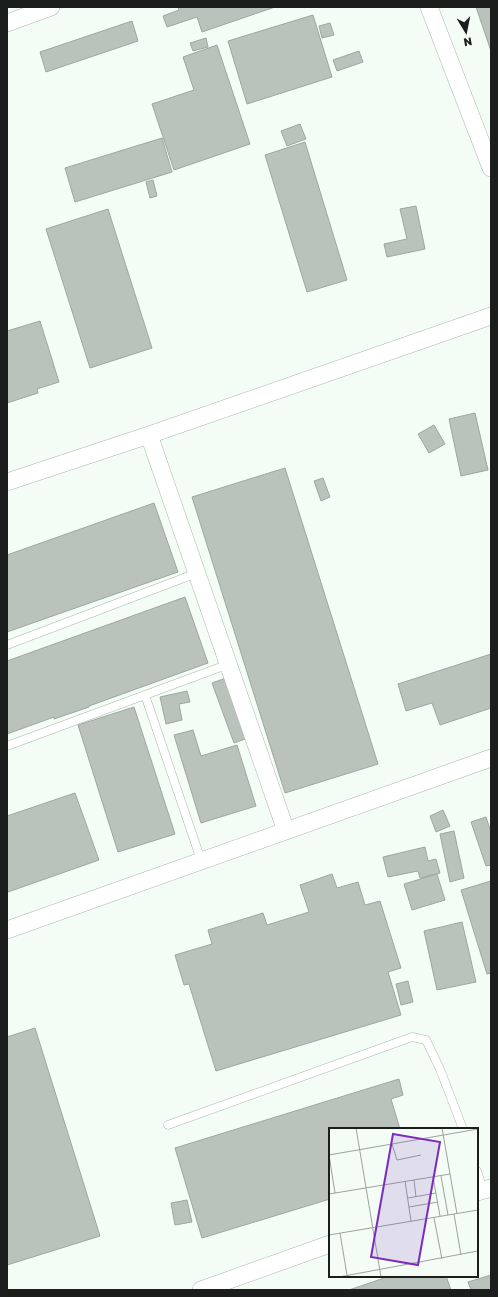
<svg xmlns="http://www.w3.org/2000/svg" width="498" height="1297" viewBox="0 0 498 1297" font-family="'Golos Text',sans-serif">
  <rect width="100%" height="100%" fill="#f3fcf5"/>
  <path fill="#b9c2bb" stroke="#9ea6a0" d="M178,7H275L202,32L197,17L167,27L163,16L179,10Z
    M476,7H491V51Z
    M313,15L332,77L247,104L228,41Z
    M132,21L138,41L46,72L40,52Z
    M330,23L334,35L322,38L319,26Z
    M206,38L208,47L193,51L190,43Z
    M217,45L250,144L174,170L152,104L194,90L183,57Z
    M359,51L363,62L337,71L333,60Z
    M300,124L306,139L287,146L281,131Z
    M162,138L172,172L75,202L65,168Z
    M305,142L347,280L307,292L265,155Z
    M153,180L157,196L150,198L146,182Z
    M416,206L425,249L387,257L384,244L407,239L400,209Z
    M108,209L152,348L90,368L46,229Z
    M40,321L59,382L37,389L38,393L7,403V331Z
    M475,413L488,470L461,476L449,419Z
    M434,425L445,444L429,453L418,434Z
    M285,468L378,764L285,793L192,497Z
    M323,478L330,497L321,501L314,481Z
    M154,503L178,572L7,632V555Z
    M185,597L208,663L89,706V707L54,719V717L7,734V661Z
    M491,654V708L440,725L432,703L406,711L398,684Z
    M226,678L248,738L234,743L212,683Z
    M187,691L190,702L179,704L182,720L166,724L160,697Z
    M134,707L175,834L118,852L78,725Z
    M193,730L201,756L237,745L256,806L201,823L174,735Z
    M75,793L99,860L8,892L7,888V816Z
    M443,810L450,826L436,832L430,816Z
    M486,817L491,832V865L486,866L471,822Z
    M454,831L464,878L450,882L440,834Z
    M425,847L428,861L436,859L440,873L420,878L418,871L388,877L383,857Z
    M332,874L337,888L358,882L365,905L380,901L401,968L388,972L401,1015L216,1071L189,984L184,985L175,955L212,944L208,930L263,913L267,925L309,912L300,885Z
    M437,874L445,900L412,910L404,884Z
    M491,881V973L487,974L461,890Z
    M462,922L476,982L437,990L424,931Z
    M408,981L413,1002L401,1005L396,984Z
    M35,1028L100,1236L7,1265V1037Z
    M399,1079L403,1095L391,1099L400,1129H330V1199L202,1238L175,1148Z
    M187,1200L192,1222L175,1225L171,1203Z
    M491,1275V1290H471L468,1282Z
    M390,1276H446L451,1290H349Z"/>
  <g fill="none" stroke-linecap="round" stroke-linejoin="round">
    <g stroke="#adb6af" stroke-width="9">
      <path id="service" d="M7,645L197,573
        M145,695L201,860
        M7,746L229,664
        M168,1125L412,1037L426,1040L440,1069L463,1129
        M477,1171L483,1190"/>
    </g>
    <g stroke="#adb6af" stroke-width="18">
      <path id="minor" d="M429,7L491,168
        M7,23L51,7
        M149,435L286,831
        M7,482L149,435L491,316
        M7,930L491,758
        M477,1192L491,1188
        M201,1290L330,1244"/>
    </g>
    <use href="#service" stroke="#fff" stroke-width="8"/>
    <use href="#minor" stroke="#fff" stroke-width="17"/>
  </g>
  <g transform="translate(329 1128)">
    <rect width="149" height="149" fill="#f3fcf5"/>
    <path fill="none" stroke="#9da39e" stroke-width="1" d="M27,0L52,149M113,0L128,86M63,16L68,32L92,27M112,48L119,87M104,49L111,88M85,52L87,69M76,53L82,93M6,65L0,27L149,1M0,66L121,46M79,70L107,65M80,79L109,74M125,86L132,127M105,90L113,131M11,105L18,147M0,107L149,82M10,149L149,123"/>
    <path fill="#7b2cbf" fill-opacity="0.15" stroke="#7b2cbf" stroke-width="2" d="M64,6L111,14L89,137L42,129Z"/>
    <rect width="149" height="149" fill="none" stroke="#1b1e1c" stroke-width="2"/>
  </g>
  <rect width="498" height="1297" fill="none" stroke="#1b1e1c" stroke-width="16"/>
  <g transform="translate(466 32) rotate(170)" stroke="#f3fcf5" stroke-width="3" paint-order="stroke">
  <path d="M0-3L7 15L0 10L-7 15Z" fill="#1b1e1c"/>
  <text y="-6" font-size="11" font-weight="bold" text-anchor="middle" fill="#1b1e1c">N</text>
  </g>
</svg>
